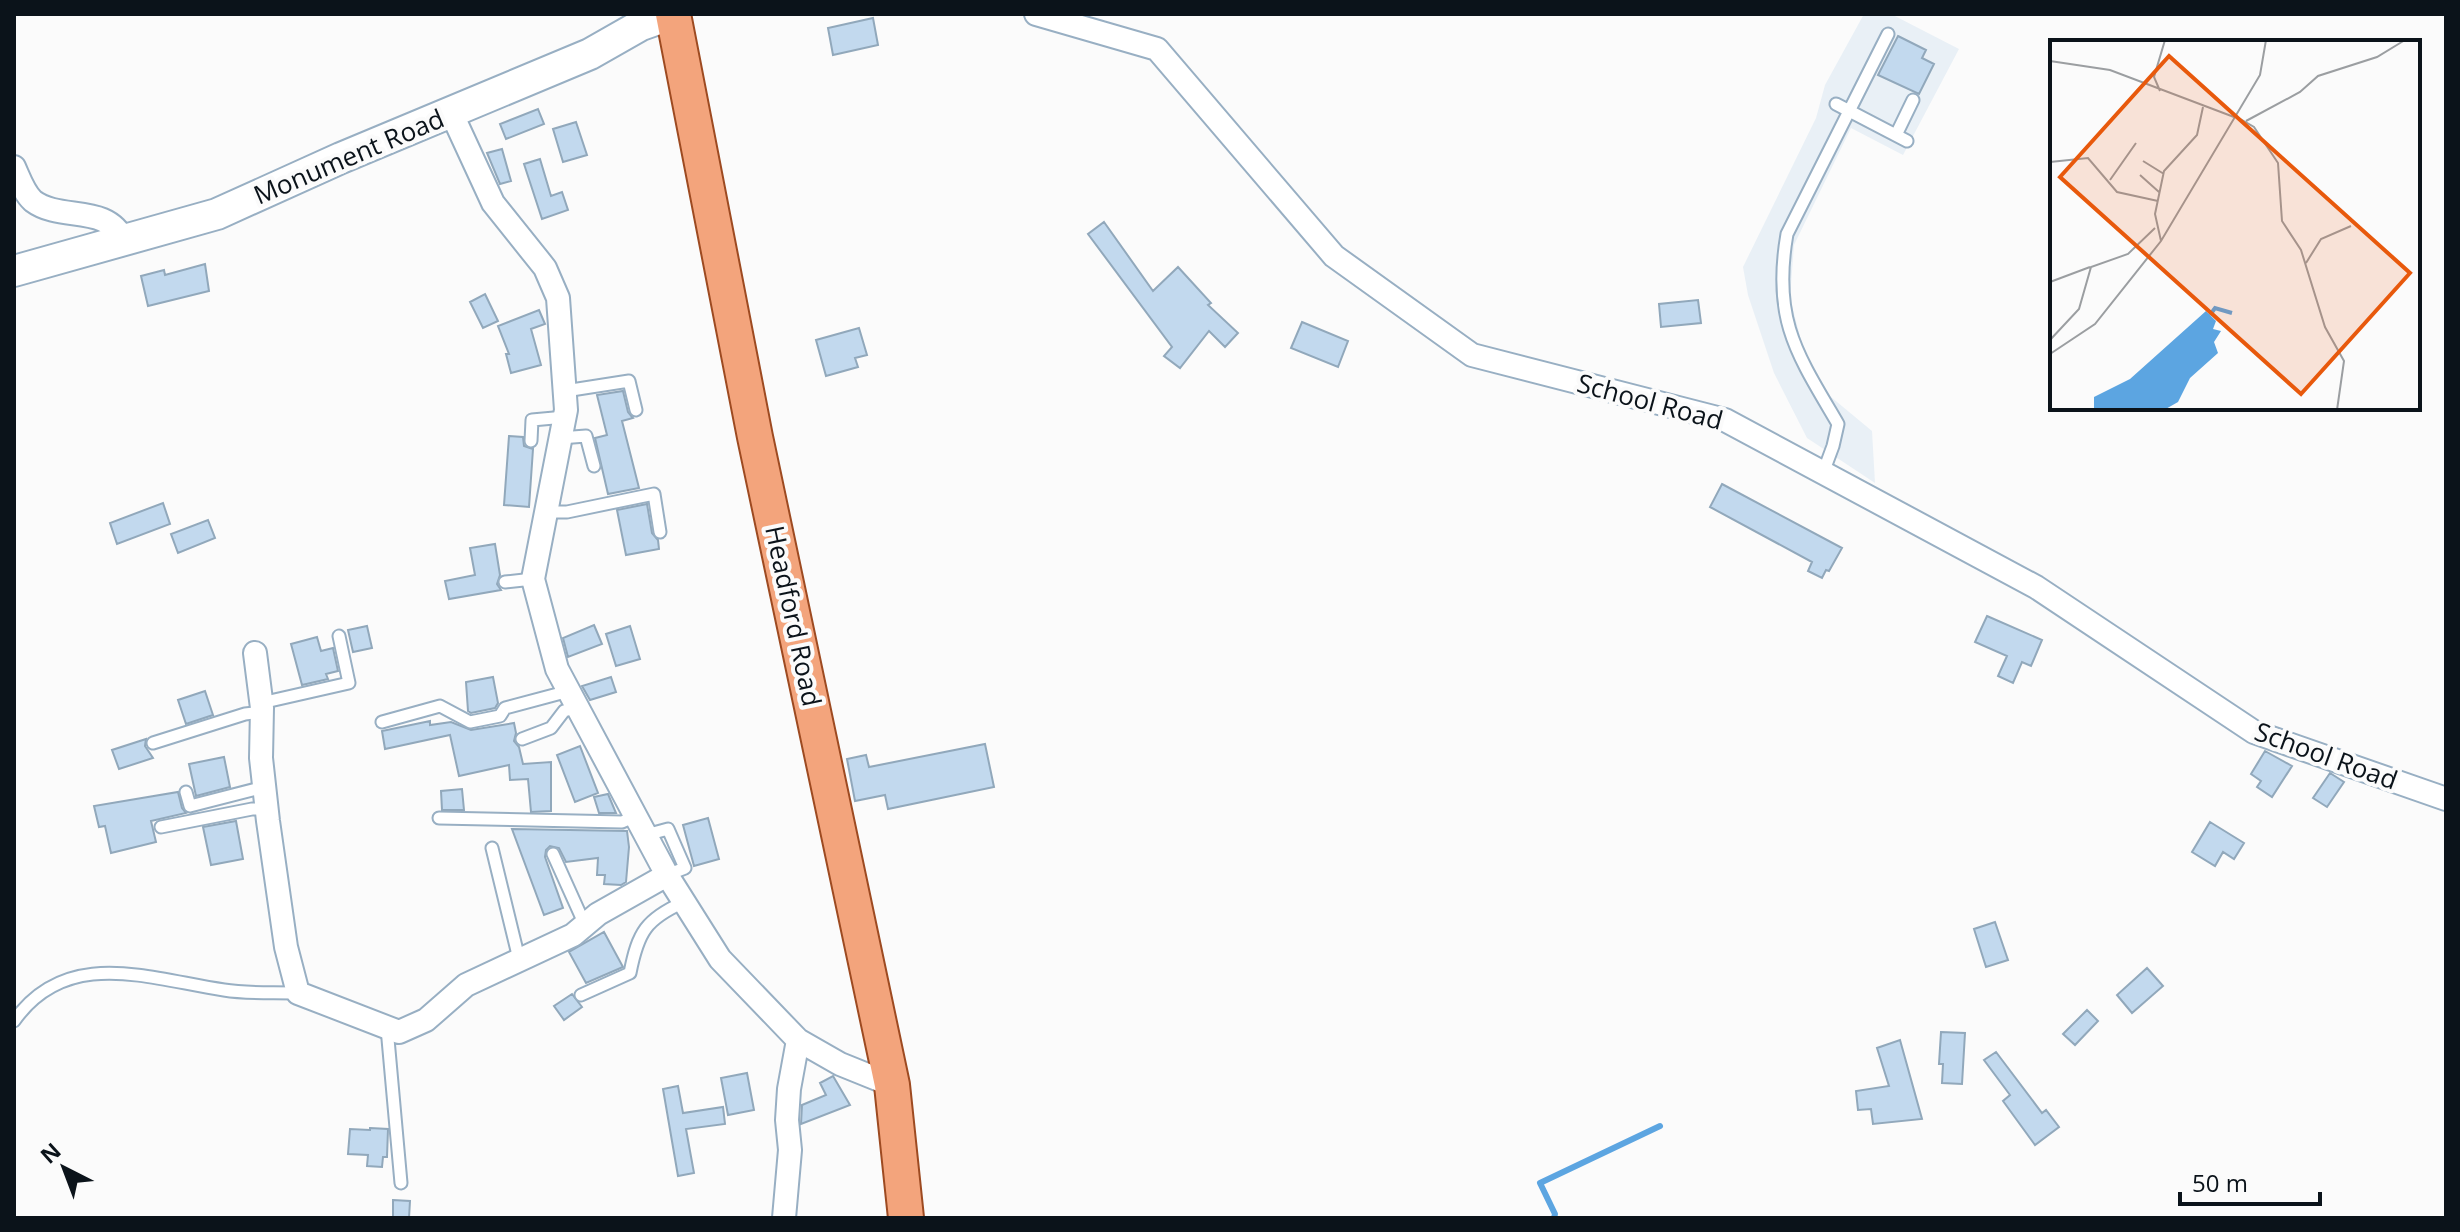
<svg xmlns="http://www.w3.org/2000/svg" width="2460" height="1232" viewBox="0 0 2460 1232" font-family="'Open Sans',sans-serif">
  <rect width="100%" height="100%" fill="#fbfbfb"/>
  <path fill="#e9f0f6" d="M1864,14H1891L1959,49L1903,155L1851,128L1794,245L1790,298L1803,348L1825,392L1872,431L1875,483L1807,438L1774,373L1748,295L1743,267L1816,118L1825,85Z"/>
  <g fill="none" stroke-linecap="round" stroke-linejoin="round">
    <path stroke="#5ca5e1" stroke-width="6" d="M1554,1218L1555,1214L1540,1183L1660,1126"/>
  </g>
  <path fill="#c2d9ee" stroke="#91a8bb" stroke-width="2" d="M873,18L878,45L833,55L828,28Z
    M1898,36L1926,50L1922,58L1934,64L1919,94L1878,75Z
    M538,109L544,124L506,139L500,124Z
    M576,122L587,155L563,162L553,129Z
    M502,149L511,181L500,184L487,153Z
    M540,159L551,196L562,192L568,210L542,219L524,164Z
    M1104,222L1153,291L1178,267L1211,303L1208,305L1238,333L1225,347L1209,331L1180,368L1164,356L1172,347L1088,234Z
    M205,264L209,291L148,306L141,276L164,270L165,275Z
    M485,294L498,321L483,328L470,302Z
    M1698,300L1701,323L1661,327L1659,304Z
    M539,310L545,324L531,329L541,365L511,373L506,354H509L498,326Z
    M1302,322L1348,341L1338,367L1291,348Z
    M859,328L867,355L855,358L858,367L826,376L816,340Z
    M623,391L628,412L633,418L622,421L639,488L608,494L595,438L607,435L597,395Z
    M509,436L523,437L524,446L533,449L529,507L504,505Z
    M1722,484L1842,548L1829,571L1826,570L1822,578L1808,571L1812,562L1710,507Z
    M163,503L170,524L117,544L110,523Z
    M647,504L652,533L658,540L659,549L626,555L617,510Z
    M208,520L215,538L178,553L171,534Z
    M495,544L500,575L497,584L501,590L449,599L445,581L475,575L470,548Z
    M1987,616L2042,640L2031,666L2022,662L2013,683L1998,676L2007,656L1975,642Z
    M594,625L602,644L568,657L563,638Z
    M367,626L372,648L353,652L348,630Z
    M630,626L640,659L616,666L606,634Z
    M317,637L321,651L333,648L338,671L326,674L328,679L302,685L291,644Z
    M493,677L498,703L495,708L471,713L468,711L466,682Z
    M611,677L616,692L590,700L582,686Z
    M205,691L213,715L186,724L178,700Z
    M430,721V725L451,722L471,730L514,723L516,733L514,741L519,747L523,764L551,762V811L531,812L528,779L510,780L509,765L459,776L450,735L385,749L382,731Z
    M146,739L145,746L153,758L119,769L112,750Z
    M985,744L994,787L888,809L885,795L855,801L847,759L866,755L869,767Z
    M580,746L598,793L575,802L557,755Z
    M2265,751L2292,766L2272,797L2257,787L2261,781L2251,774Z
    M224,757L230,787L196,796L189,764Z
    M2330,773L2344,782L2327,807L2313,798Z
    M462,789L464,810H442L441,791Z
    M178,792L182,808L186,813L151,821L156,842L111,853L105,826L99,827L94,806Z
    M608,794L616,813H599L594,797Z
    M708,818L719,859L694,866L683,825Z
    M236,821L243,859L211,865L203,827Z
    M2210,822L2244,843L2234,859L2223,852L2215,866L2192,852Z
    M512,829L627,831L629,847L626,882L621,885L604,884L605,875H597L598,858L566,862L559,848L550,846L546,850L545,857L563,908L544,915Z
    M1995,922L2008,960L1986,967L1974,929Z
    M604,932L623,967L586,983L569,952Z
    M2147,968L2163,986L2132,1013L2117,995Z
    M572,994L582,1007L564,1020L554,1006Z
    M2087,1010L2098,1021L2075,1045L2063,1034Z
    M1941,1032L1965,1033L1962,1084L1942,1083L1943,1064H1939Z
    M1900,1040L1922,1119L1873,1124L1871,1109L1858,1110L1856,1091L1889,1086L1877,1048Z
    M1996,1052L2042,1113L2046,1110L2059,1127L2035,1145L2003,1101L2010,1095L1984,1060Z
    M747,1073L754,1110L728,1115L721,1078Z
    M833,1076L850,1105L801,1124L802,1105L826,1095L820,1083Z
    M678,1086L683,1113L723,1107L725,1124L686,1129L694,1173L678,1176L663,1089Z
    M370,1128L388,1129L387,1157H383L382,1167L367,1166L368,1155L348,1154L350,1129L370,1130Z
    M393,1200L410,1201L409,1218H393Z"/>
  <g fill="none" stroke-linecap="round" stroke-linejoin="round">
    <g stroke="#98afc3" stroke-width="15">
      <path id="lane" d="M1836,104L1907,141
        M1896,135L1913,100
        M565,391L629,381L636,410
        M560,438L586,436L594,466
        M531,441L532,420L565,417
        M1823,473L1833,446L1838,424C1797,354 1772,320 1787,234L1888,34
        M546,512H567L654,494L660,532
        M505,582L533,579
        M261,703L349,683L339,636
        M382,722L440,706L470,722L500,716L505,708L569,691
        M522,739L551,728L564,711L577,707
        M153,743L245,714L262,712
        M186,792L190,806L264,787
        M439,818L622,822L636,816
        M161,827L252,809H266
        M646,835L668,829L685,868L667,875
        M492,848L519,959
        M553,854L585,925
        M581,995L630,973C638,932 646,919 684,902
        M14,1021C67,946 149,979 224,990C248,994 274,992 298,993
        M387,1028L401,1183"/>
    </g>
    <g stroke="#98afc3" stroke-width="26">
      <path id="street" d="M1036,14L1157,49L1334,256L1472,355L1725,420L2036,587L2254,732L2446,799
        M451,112L493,203L545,268L558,298L566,410L533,579L557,669L667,875L720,959L798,1040L840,1064L892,1085
        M14,167C19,178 24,193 33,201C61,222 107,203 124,241
        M255,653L262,708L261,758L268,821L286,947L298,993L399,1032L426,1020L466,985L573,935L598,914L667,875
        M784,1218L790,1150L787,1120L789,1089L798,1040"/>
    </g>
    <g stroke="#98afc3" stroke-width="34">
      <path id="secondary" d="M14,271L217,214L341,158L590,54L641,25L672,14"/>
    </g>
    <g stroke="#9d4a21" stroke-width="38">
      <path id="primary" d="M673,14L755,437L892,1085L906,1218"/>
    </g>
    <use href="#lane" stroke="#fff" stroke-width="11"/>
    <use href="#street" stroke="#fff" stroke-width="22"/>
    <use href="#secondary" stroke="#fff" stroke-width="30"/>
    <use href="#primary" stroke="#f3a47c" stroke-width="34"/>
  </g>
  <g text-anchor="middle" stroke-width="8" stroke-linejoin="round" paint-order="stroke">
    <g font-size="26" fill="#0b131a" stroke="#fbfbfb">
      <text transform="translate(349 157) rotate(-23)" y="9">Monument Road</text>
      <text transform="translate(1650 402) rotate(15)" y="9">School Road</text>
      <text transform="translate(793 616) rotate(78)" y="9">Headford Road</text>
      <text transform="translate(2326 756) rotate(20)" y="9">School Road</text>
    </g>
  </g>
  <g transform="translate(2050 40)">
    <rect width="370" height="370" fill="#fbfbfb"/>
    <path d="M156,271L166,281L163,289L171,291L164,302L168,313L140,338L128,362L114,370H44V357L80,339Z" fill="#5ca5e1"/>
    <path fill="none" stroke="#5ca5e1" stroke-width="4" d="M160,275L165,268L182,273"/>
    <path fill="none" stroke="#9b9ea1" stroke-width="2" d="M0,21L60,30L184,77M110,51L104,37L115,0M185,76L204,87L228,123L232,181L251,210L275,287L294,321L287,370M196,81L250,52L268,36L327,17L355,0M93,121L114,134M0,122L38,118L67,152L108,161M90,135L109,152M60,140L86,103M111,201L105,174L114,131L147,95L153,67M256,223L271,199L301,186M0,242L40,227M0,300L29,269L41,227L78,214L105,188M0,314L45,284L111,201L210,35L216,0"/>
    <path fill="#e8590c" fill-opacity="0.15" stroke="#e8590c" stroke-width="4" d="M119,16L360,233L251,354L10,137Z"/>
    <rect width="370" height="370" fill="none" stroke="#0b131a" stroke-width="4"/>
  </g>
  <rect width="2460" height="1232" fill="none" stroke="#0b131a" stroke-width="32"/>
  <g transform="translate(64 1168) rotate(318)" stroke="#fbfbfb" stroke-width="6" paint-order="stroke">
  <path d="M0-6L14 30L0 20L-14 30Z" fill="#0b131a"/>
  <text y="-12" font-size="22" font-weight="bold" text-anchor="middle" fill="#0b131a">N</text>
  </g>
  <path d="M2180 1192v12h140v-12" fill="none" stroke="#0b131a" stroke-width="4"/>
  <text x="2192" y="1192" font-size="24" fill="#0b131a" stroke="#fbfbfb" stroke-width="6" paint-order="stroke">50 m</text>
</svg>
